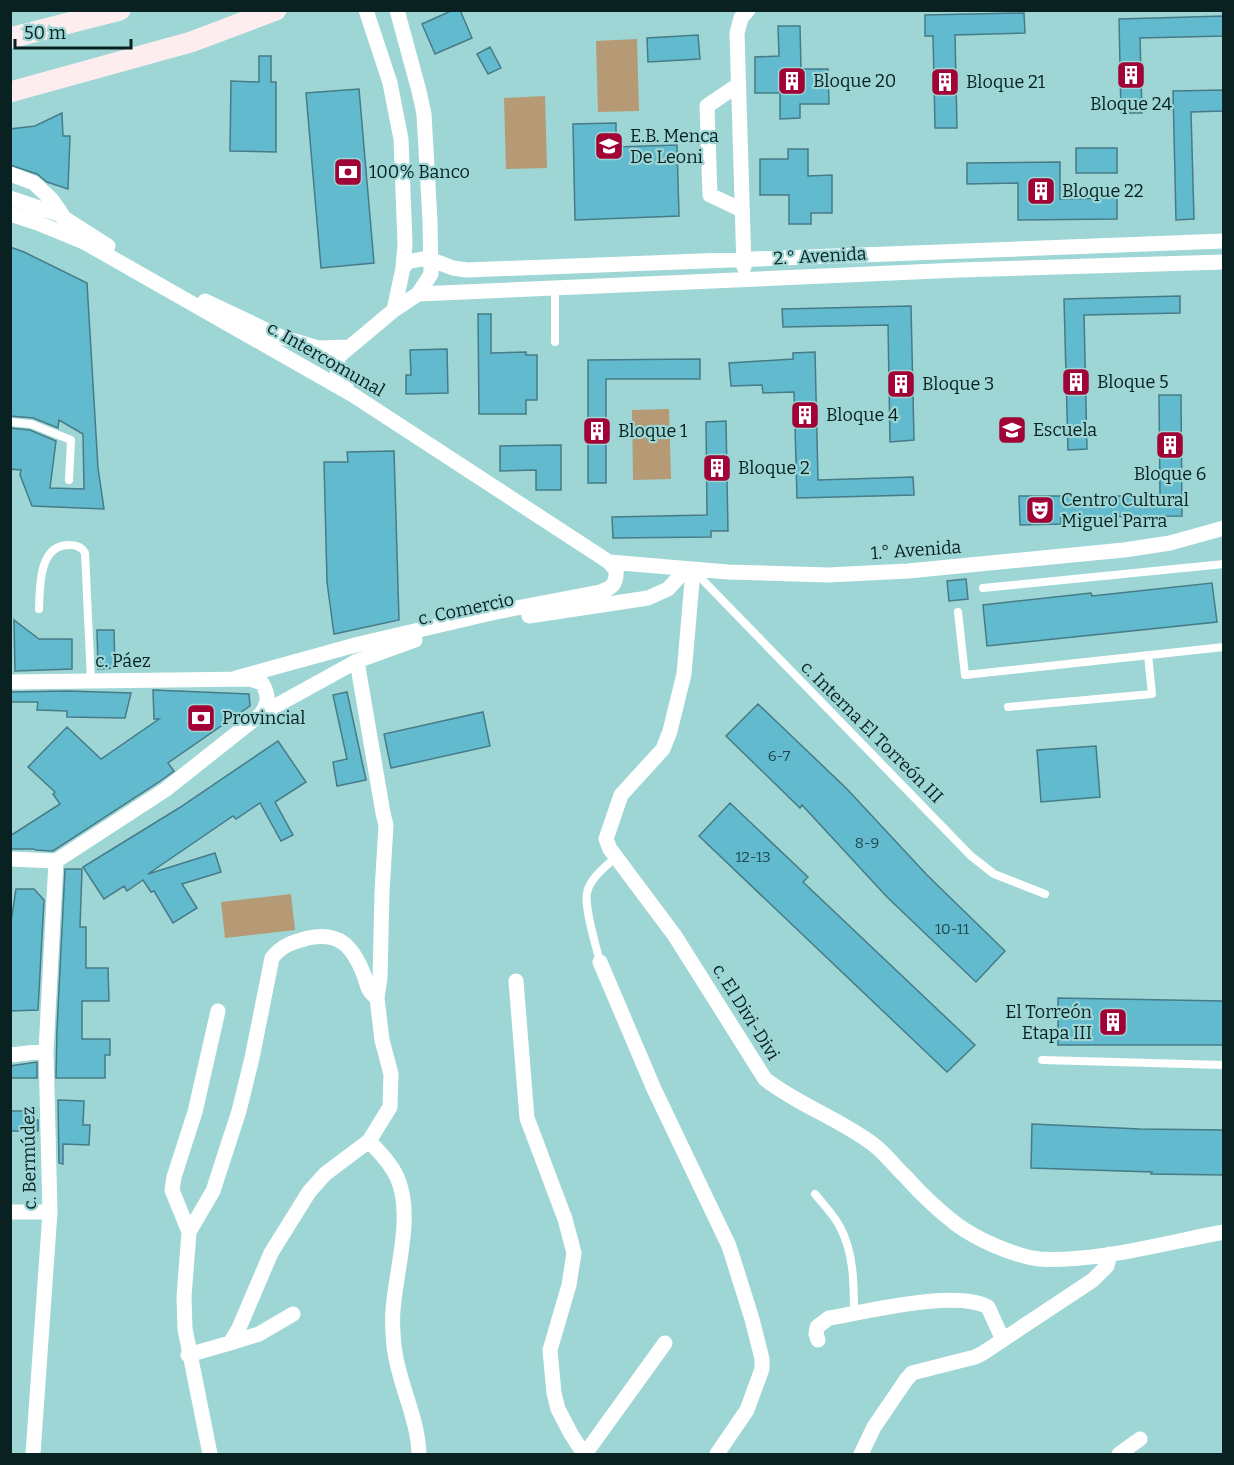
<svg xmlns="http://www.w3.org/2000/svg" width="1234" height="1465" viewBox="0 0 1234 1465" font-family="Bitter,serif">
  <rect width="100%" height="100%" fill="#9dd6d5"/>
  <path fill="#b59a75" d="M637,39L639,111L598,112L596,41Z
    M545,96L547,168L506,169L504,98Z
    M669,409L671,479L633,480L632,410Z
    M291,894L295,930L225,938L221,902Z"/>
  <path fill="#61bace" stroke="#477b87" stroke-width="1.5" d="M453,10H460L472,38L435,54L422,24Z
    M1024,13L1025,33L955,35L957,128H935L933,36H925V15Z
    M1224,16V36L1140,38L1142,113H1121L1119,19Z
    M778,26H800L801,69H828L829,104H800V118L780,119V93H755V57L779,56Z
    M698,35L700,59L648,62L647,38Z
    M490,47L501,68L488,74L477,54Z
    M259,56H271V82H276V152L230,151L231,81L259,82Z
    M359,89L374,263L321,268L306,93Z
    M1224,90V111L1191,112L1194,219L1176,220L1173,91Z
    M62,113L63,136H70L68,189L47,182L37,174L10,165V129L35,126Z
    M616,123V147L677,145L679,216L575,220L573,124Z
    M1076,148H1117V173H1076Z
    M788,149H808V176L832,175V213H811V224H789V195H760V159H788Z
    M1060,162V199L1117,198V219L1018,220V183L967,184V163Z
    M10,247L24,252L87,283L98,468L104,509L32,506L20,475L21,470L10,469V428L30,430L56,441L50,488L84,489L83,434L59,420L58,428L33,418L10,416Z
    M1180,296V313L1084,315L1087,449L1068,450L1064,299Z
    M911,306L914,440L890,442L888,325L783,327L782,309Z
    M478,314H491V353L526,352V355H537V400H526V414H479Z
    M447,349L448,393L406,394V375H411L410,350Z
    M815,352L818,480L913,477L914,495L797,498L794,392L763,393L762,385L731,386L729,363L793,359V353Z
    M700,359V379H606V483H588V360Z
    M1159,395H1181L1182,516L1061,517V524L1020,525L1019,496H1160Z
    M726,421L728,531H711V537L613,538L612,517L707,515L706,422Z
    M561,445V490H536V470L500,471V446Z
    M394,451L399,620L334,634L327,582L324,462H348L347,452Z
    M966,579L968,599L949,601L947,581Z
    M1212,583L1217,622L987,646L983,605L1091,593L1092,596Z
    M14,620L39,639H72V669L15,671Z
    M97,630H114L115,668L98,669Z
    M153,690L249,694L250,706L168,763L174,771L159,782L53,851L36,850L34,849H10V836L60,804L53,794L55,792L28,767L67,727L101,759L159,719H154Z
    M68,691L131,693L125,718L67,717V711L37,710L38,702H10V692Z
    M347,692L366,780L337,786L333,762L347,759L333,695Z
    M758,704L847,789L927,875L1005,951L976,982L887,897L802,805L800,808L726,736Z
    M483,712L490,746L391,768L384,734Z
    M278,741L306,782L275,802L293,835L281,841L260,803L236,819L233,816L148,874L215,853L221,872L182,884L197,908L173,923L154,891L151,892L143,880L127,891L124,886L104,899L83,867L179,808Z
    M1096,746L1100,797L1041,802L1037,750Z
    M730,803L808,877L803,882L975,1045L947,1072L699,836Z
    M65,869H82L80,927H86V968H108L109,1001H82V1039H110V1055H105V1078H56L57,1029Z
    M16,889H34L44,900L38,1010L10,1011V928Z
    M1058,998L1224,1001V1045H1058Z
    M37,1062V1078H10V1066Z
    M58,1100L84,1101L83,1125H90L89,1145L63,1144V1164L59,1163Z
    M10,1111H34V1120H38V1131H10Z
    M1032,1124L1140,1129L1224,1130V1175L1151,1174L1152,1172L1031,1168Z"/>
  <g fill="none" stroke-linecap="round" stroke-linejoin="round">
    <path stroke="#fff" stroke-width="8" d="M555,288V342
      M10,422L31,424L71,440L69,480
      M694,571L971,856L994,874L1045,894
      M983,588L1224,564
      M39,609C40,588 38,544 70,545C77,545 82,547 85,553L91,680
      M958,612L965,675L1224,647
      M1008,707L1152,694L1148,655
      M600,962C596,946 584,907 587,893C589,879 606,866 616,857
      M1042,1060L1224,1065
      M815,1194C823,1204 834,1215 840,1227C854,1253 854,1285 854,1314"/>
    <path stroke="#fff" stroke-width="15" d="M366,10L390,83L401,139L405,244L403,268L394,310
      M738,85L707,106L710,195L742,210
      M10,174L34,183L52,200L63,216
      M10,198L58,214L108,246
      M10,214L38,223L84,242L353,395L609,562L616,570C617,584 612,588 600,592L496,612L359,644L236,678
      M744,267L737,33L741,18L748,10
      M403,268L407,262L422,259L432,260L453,268L467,270L1224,241
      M418,294L959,270L1224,262
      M205,301L281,337L318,348L348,347
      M347,389C337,380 335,368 339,356L394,310L418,294L431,274L430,221L424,114L419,91L397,10
      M609,562L728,572L828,575L908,571L1124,550L1170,543L1224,528
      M693,570L684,674L670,731L663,749L621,795L606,839L610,849L675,936L765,1079C798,1105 840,1119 874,1145C886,1154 895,1167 906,1177C921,1194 938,1210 956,1224C976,1239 1014,1256 1039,1259C1095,1263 1168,1242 1224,1232
      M529,616L648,598L668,589L678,578L680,568
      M10,682L250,679L262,683C269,695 269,702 261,714L165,790L56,861L10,859
      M261,714L357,661L415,640
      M600,962L654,1089L729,1246L752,1319L762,1359V1369L747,1410L717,1454
      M516,981L527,1118L565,1219L574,1253L569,1285L550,1350L554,1393L558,1409L571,1434L584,1454
      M10,1055L46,1051
      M369,1141C379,1152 390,1162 397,1177C414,1215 396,1269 393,1310C392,1321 393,1335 394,1346C398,1383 418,1417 419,1454
      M10,1212H50
      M189,1232L172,1190L174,1177L195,1112L218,1011
      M818,1340L816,1334L817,1327L829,1318C866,1312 956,1289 988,1307L1003,1340
      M230,1343L259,1334L293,1314
      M188,1355L230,1343L239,1328L271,1253L309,1192L325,1174L369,1141L390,1107L391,1074L382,1040L377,998L380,978L382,892L386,825L383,813L357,661
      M33,1454L50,1212L46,1051L56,861
      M210,1454L185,1329L184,1297L189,1232L213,1191L239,1111L252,1058L272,958C282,945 293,942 308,938C340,931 353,947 364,975C368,986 367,991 377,998
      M585,1454L665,1343
      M861,1454L874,1427L906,1380L912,1373L975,1357L983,1353L1093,1280L1107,1266L1110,1254
      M1119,1454L1140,1439"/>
    <path stroke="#fdedee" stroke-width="21" d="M10,38L120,10
      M10,92L191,42L276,10"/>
  </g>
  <defs>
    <g id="building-square" transform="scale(1.5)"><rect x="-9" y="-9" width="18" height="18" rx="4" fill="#a20336" stroke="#9dd6d5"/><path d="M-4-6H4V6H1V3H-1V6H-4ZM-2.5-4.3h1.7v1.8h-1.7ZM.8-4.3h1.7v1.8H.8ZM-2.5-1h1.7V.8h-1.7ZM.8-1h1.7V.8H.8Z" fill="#fff"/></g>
    <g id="school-square" transform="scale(1.5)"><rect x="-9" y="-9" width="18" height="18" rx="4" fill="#a20336" stroke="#9dd6d5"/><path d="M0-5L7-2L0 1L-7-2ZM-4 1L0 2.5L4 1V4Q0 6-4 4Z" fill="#fff"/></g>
    <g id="bank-square" transform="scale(1.5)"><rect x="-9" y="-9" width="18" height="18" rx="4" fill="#a20336" stroke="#9dd6d5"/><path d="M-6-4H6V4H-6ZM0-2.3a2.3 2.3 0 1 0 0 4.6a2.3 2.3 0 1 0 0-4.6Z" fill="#fff"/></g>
    <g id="theatre-square" transform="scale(1.5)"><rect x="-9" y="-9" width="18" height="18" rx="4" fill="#a20336" stroke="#9dd6d5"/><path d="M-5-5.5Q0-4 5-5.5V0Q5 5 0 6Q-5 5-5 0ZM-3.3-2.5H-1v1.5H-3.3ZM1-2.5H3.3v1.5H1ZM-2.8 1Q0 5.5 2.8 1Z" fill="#fff"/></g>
  </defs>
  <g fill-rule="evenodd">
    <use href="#building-square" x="1131" y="75"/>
    <use href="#building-square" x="792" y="81"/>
    <use href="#building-square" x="945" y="82"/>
    <use href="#school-square" x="609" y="146"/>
    <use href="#bank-square" x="348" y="172"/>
    <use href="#building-square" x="1041" y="191"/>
    <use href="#building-square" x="1076" y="382"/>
    <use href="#building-square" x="901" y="384"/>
    <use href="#building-square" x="805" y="415"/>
    <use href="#school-square" x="1012" y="430"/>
    <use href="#building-square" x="597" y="431"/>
    <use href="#building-square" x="1170" y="445"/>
    <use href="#building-square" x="717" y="468"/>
    <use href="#theatre-square" x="1040" y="510"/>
    <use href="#bank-square" x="201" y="718"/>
    <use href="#building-square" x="1113" y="1022"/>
  </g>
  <g text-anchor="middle" stroke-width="4.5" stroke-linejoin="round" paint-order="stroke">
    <g font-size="15" fill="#1f474c">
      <text x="779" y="761">6-7</text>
      <text x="867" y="848">8-9</text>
      <text x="753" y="862">12-13</text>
      <text x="952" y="934">10-11</text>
    </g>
    <g font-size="18" fill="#092121" stroke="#9dd6d5" text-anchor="start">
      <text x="813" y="87">Bloque 20</text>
      <text x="966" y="88">Bloque 21</text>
      <text x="1131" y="110" text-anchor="middle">Bloque 24</text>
      <text x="630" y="142">E.B. Menca<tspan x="630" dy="21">De Leoni</tspan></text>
      <text x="369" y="178">100% Banco</text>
      <text x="1062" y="197">Bloque 22</text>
      <text x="1097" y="388">Bloque 5</text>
      <text x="922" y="390">Bloque 3</text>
      <text x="826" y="421">Bloque 4</text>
      <text x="1033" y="436">Escuela</text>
      <text x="618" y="437">Bloque 1</text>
      <text x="738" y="474">Bloque 2</text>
      <text x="1170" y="480" text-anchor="middle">Bloque 6</text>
      <text x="1061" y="506">Centro Cultural<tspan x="1061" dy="21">Miguel Parra</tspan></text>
      <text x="222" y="724">Provincial</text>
      <text x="1092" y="1018" text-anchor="end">El Torreón<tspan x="1092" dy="21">Etapa III</tspan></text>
    </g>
    <g font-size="18" fill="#092121" stroke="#9dd6d5">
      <text transform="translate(820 256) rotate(-3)" y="6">2.° Avenida</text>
      <text transform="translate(326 359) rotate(30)" y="6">c. Intercomunal</text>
      <text transform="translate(916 550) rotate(-4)" y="6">1.° Avenida</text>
      <text transform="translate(466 609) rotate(-12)" y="6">c. Comercio</text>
      <text x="123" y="667">c. Páez</text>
      <text transform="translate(872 732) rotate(45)" y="6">c. Interna El Torreón III</text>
      <text transform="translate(746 1012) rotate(58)" y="6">c. El Divi-Divi</text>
      <text transform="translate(29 1158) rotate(-91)" y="6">c. Bermúdez</text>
    </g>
  </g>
  <rect width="1234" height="1465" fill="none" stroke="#092121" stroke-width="24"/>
  <path d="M15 39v9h116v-9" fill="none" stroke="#092121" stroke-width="3"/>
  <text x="24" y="39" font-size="18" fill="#092121" stroke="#9dd6d5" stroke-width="4.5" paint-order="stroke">50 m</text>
</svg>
